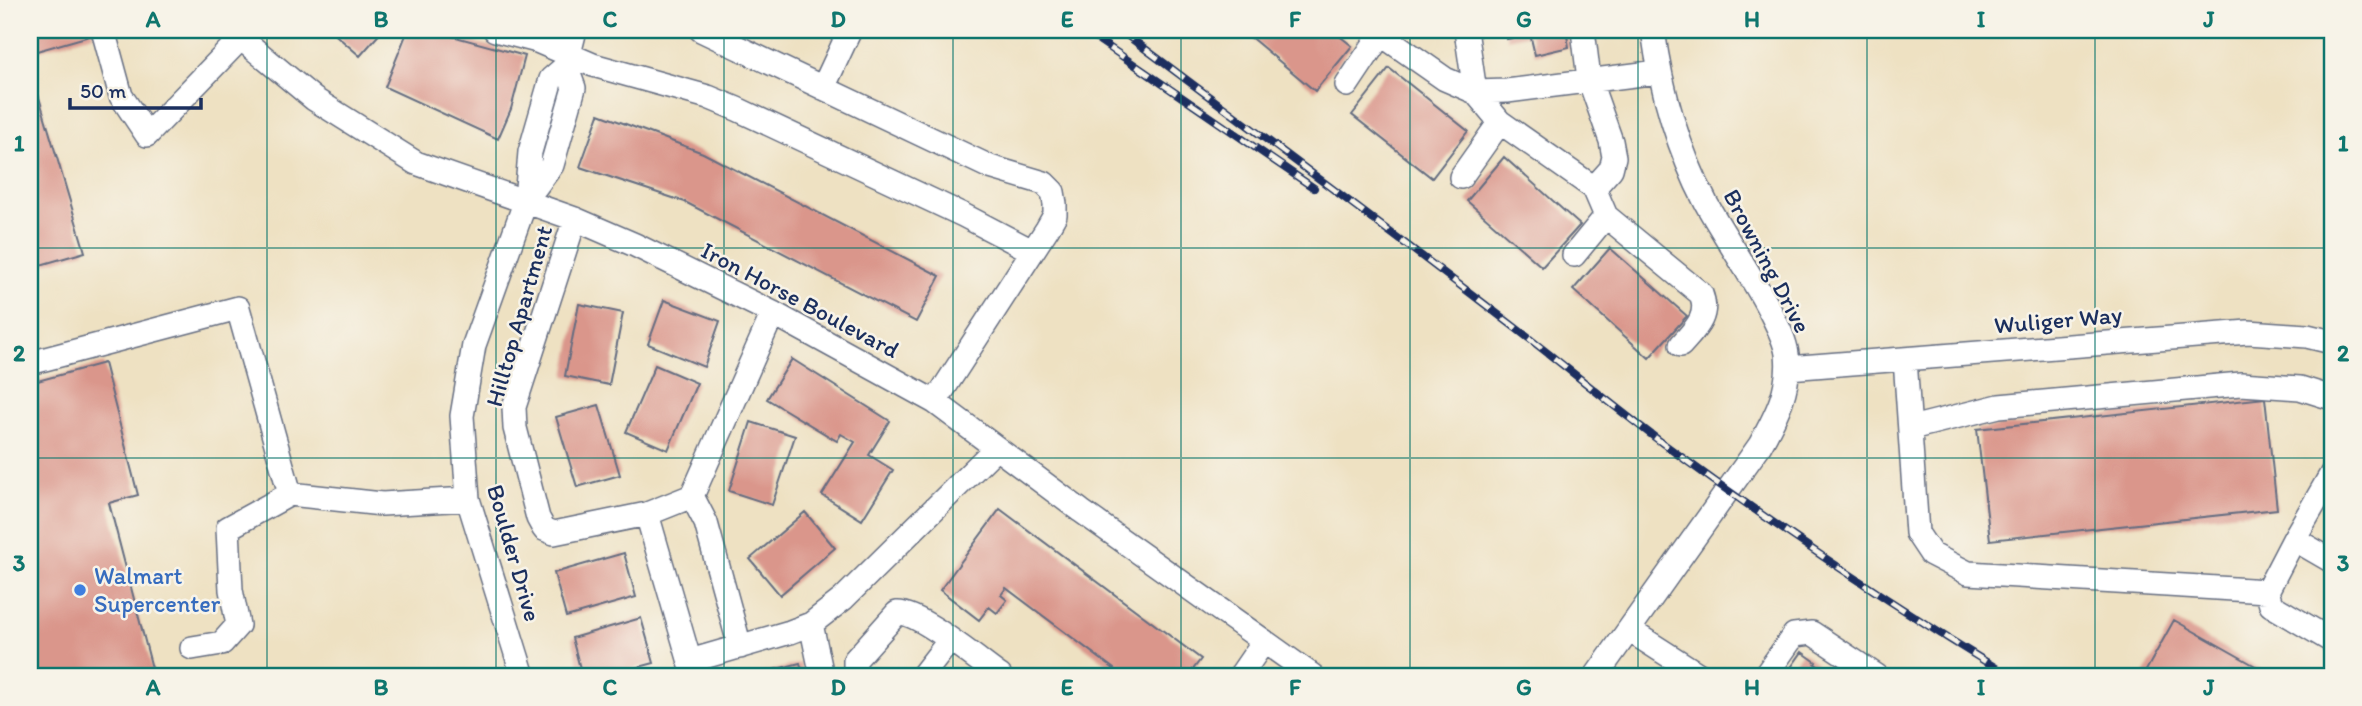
<svg xmlns="http://www.w3.org/2000/svg" width="2362" height="706" viewBox="0 0 2362 706" font-family="Itim,sans-serif">
  <rect width="100%" height="100%" fill="#f7f3e8"/>
  <filter id="ink" filterUnits="userSpaceOnUse"><feTurbulence type="fractalNoise" baseFrequency=".0143" numOctaves="2"/><feDisplacementMap in="SourceGraphic" scale="14" xChannelSelector="R" yChannelSelector="G"/><feConvolveMatrix kernelMatrix="1 2 1 2 8 2 1 2 1" color-interpolation-filters="sRGB"/></filter>
  <filter id="wash" filterUnits="userSpaceOnUse"><feTurbulence type="fractalNoise" baseFrequency=".00686" numOctaves="4" result="noise"/><feDisplacementMap in="SourceGraphic" scale="28" xChannelSelector="R" yChannelSelector="G"/><feGaussianBlur stdDeviation="1.57" result="paint"/><feColorMatrix in="noise" values="0 0 0 0 0 0 0 0 0 0 0 0 0 0 0 0 0 1.4 0 .05"/><feComposite in="paint" operator="in"/></filter>
  <g filter="url(#wash)">
    <rect width="100%" height="100%" fill="#eee1c2"/>
    <g id="blocks">
      <path fill="#da968b" d="M30,30H92L93,35L30,53Z
        M330,30H383L360,56Z
        M408,30H430L525,56L511,109L498,139L385,87Z
        M1242,30H1332L1352,46L1315,91Z
        M1505,30H1566L1569,47L1535,55L1530,34L1507,39Z
        M30,67L85,252L30,268Z
        M1389,68L1468,131L1432,178L1352,115Z
        M599,114L703,153L940,276L916,322L685,202L580,167Z
        M1504,157L1580,225L1542,267L1467,201Z
        M1610,248L1687,316L1649,358L1573,290Z
        M664,300L720,321L704,367L648,344Z
        M579,304L623,313L609,385L565,376Z
        M792,359L890,421L869,455L893,470L862,520L822,495L855,442L841,434L837,441L767,399Z
        M104,363L138,495L109,503L154,676H30V383Z
        M655,365L697,383L668,450L626,432Z
        M2265,398L2277,509L1990,540L1977,429Z
        M599,405L620,475L577,487L556,417Z
        M751,422L795,436L772,505L729,491Z
        M1000,509L1201,659L1188,676H1108L1114,669L1006,588L1001,595L1007,600L997,613L989,607L979,620L940,590Z
        M805,512L835,548L780,595L750,559Z
        M624,553L636,597L566,617L554,573Z
        M641,618L654,663L606,676H582L572,638Z
        M2174,620L2273,676H2143Z
        M1802,652L1816,662L1815,664L1833,676H1785Z
        M800,663L804,676H754V675Z"/>
    </g>
  </g>
  <g filter="url(#ink)">
    <use href="#blocks" fill-opacity="0" stroke="#656d81" stroke-width="2"/>
    <g fill="none" stroke-linecap="round" stroke-linejoin="round">
      <g stroke="#656d81" stroke-width="26">
        <path id="minor" d="M103,30L121,96L147,135L241,38
          M231,30L314,99L416,163L575,219L635,245L773,313L935,402L1081,511L1313,676
          M495,30L537,41L593,65L708,97L737,109L963,215L1032,251
          M701,30L990,167L1044,183L1053,192L1055,204V215L1047,229L935,402
          M1375,30L1445,79L1475,92L1507,91L1658,72
          M1466,30L1475,92L1500,122L1594,188L1606,216L1701,294C1710,316 1695,329 1681,345
          M1583,30L1589,79L1611,141L1614,157L1611,169L1594,188
          M1347,85L1381,34
          M823,88L850,30
          M1461,177L1500,122
          M526,200L552,165L574,88L566,66L575,30
          M575,219L514,407L515,428L538,518L544,529L554,533L647,514L692,496L773,313
          M1574,255L1606,216
          M1905,359L1917,533L1931,554L1968,573L2267,591
          M30,363L238,308L290,494L382,504L468,499
          M1788,368L2248,332L2307,336L2332,342
          M1911,428L1999,406L2241,384L2300,388L2332,398
          M2332,473L2294,539L2332,561
          M692,496L706,523L740,647
          M647,514L694,676
          M2294,539L2267,591L2271,605L2332,641
          M811,624L822,676
          M1629,630L1701,676
          M192,648L222,643L238,625L231,590L228,528L290,494
          M690,661L790,632L811,624L843,599L995,449
          M523,676L468,499L462,416L474,345L526,200L530,152L551,79L566,66
          M855,676V660L897,613C919,611 980,662 1000,676
          M922,676L950,640
          M1240,676L1264,641
          M1596,676L1760,445C1776,416 1791,388 1787,354C1785,339 1776,323 1769,309C1750,273 1726,239 1706,203C1678,149 1661,90 1653,30
          M1765,676L1794,635L1812,633L1877,676"/>
      </g>
      <use href="#minor" stroke="#fff" stroke-width="23"/>
      <g stroke="#1b2f5e" stroke-width="8">
        <path id="rail" d="M1084,30L1314,188
          M1120,30C1248,126 1377,221 1504,319C1558,360 1610,404 1665,445C1776,527 1891,604 2009,676"/>
      </g>
      <use href="#rail" stroke="#f7f3e8" stroke-width="5" stroke-dasharray="16" stroke-linecap="butt"/>
    </g>
  </g>
  <path fill="none" stroke="#0f766e" stroke-width="2" stroke-opacity="0.55" d="M267,30V676M496,30V676M724,30V676M953,30V676M1181,30V676M1410,30V676M1638,30V676M1867,30V676M2095,30V676M30,248H2332M30,458H2332"/>
  <circle fill="#3f7fe0" stroke="#f7f3e8" stroke-width="2.5" cx="80" cy="590" r="7"/>
  <g text-anchor="middle" stroke-width="5" stroke-linejoin="round" paint-order="stroke">
    <g font-size="24" fill="#1b2f5e" stroke="#f7f3e8">
      <text transform="translate(1767 261) rotate(62)" y="8">Browning Drive</text>
      <text transform="translate(800 300) rotate(28)" y="8">Iron Horse Boulevard</text>
      <text transform="translate(519 316) rotate(-74)" y="8">Hilltop Apartment</text>
      <text transform="translate(2058 320) rotate(-5)" y="8">Wuliger Way</text>
      <text transform="translate(514 553) rotate(74)" y="8">Boulder Drive</text>
    </g>
    <g font-size="24" fill="#366cbe" stroke="#f7f3e8" text-anchor="start">
      <text x="94" y="584">Walmart<tspan x="94" dy="28">Supercenter</tspan></text>
    </g>
  </g>
  <rect width="2362" height="706" fill="none" stroke="#f7f3e8" stroke-width="77"/>
  <path d="M70 98v10h131v-10" fill="none" stroke="#1b2f5e" stroke-width="3.5"/>
  <text x="80" y="98" font-size="21" fill="#1b2f5e" stroke="#f7f3e8" stroke-width="5" paint-order="stroke">50 m</text>
  <rect x="38" y="38" width="2286" height="630" fill="none" stroke="#0f766e" stroke-width="2.5"/>
  <g font-size="23" text-anchor="middle" font-weight="bold" fill="#0f766e">
    <text x="153" y="27">A</text>
    <text x="381" y="27">B</text>
    <text x="610" y="27">C</text>
    <text x="838" y="27">D</text>
    <text x="1067" y="27">E</text>
    <text x="1295" y="27">F</text>
    <text x="1524" y="27">G</text>
    <text x="1752" y="27">H</text>
    <text x="1981" y="27">I</text>
    <text x="2209" y="27">J</text>
    <text x="19" y="151">1</text>
    <text x="2343" y="151">1</text>
    <text x="19" y="361">2</text>
    <text x="2343" y="361">2</text>
    <text x="19" y="571">3</text>
    <text x="2343" y="571">3</text>
    <text x="153" y="695">A</text>
    <text x="381" y="695">B</text>
    <text x="610" y="695">C</text>
    <text x="838" y="695">D</text>
    <text x="1067" y="695">E</text>
    <text x="1295" y="695">F</text>
    <text x="1524" y="695">G</text>
    <text x="1752" y="695">H</text>
    <text x="1981" y="695">I</text>
    <text x="2209" y="695">J</text>
  </g>
</svg>
